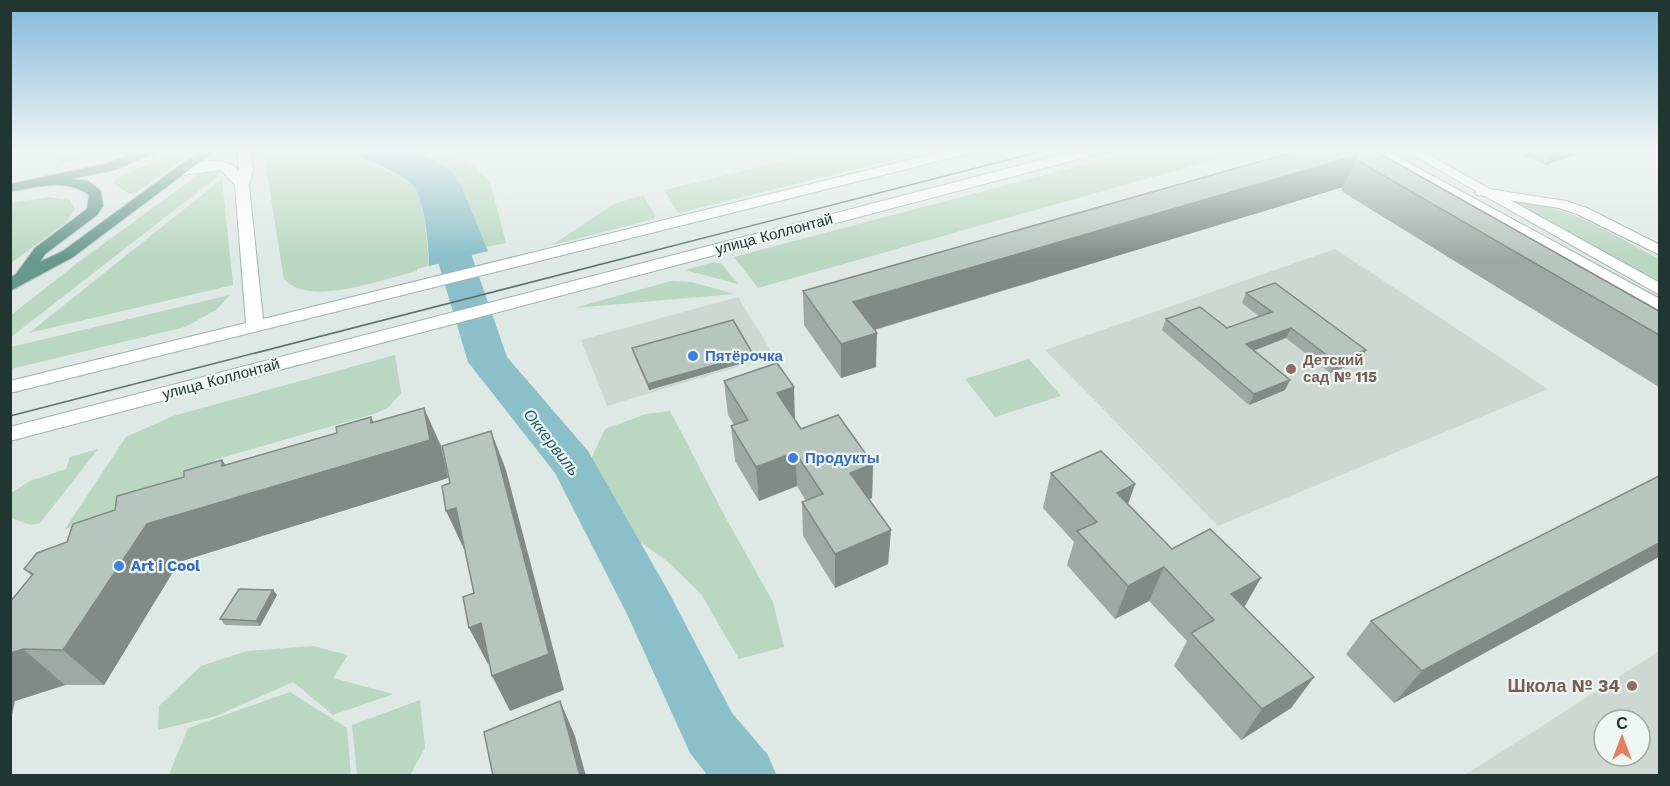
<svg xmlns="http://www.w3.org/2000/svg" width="1670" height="786" viewBox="0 0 1670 786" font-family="'Work Sans',sans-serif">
  <rect width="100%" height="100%" fill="#dee8e4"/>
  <path fill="#cdd8d2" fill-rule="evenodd" d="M1335,249L1548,389L1218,526L1045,350Z
    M738,297L774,356L607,406L581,340Z
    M1659,651V775H1464L1495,756ZM1604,720H1640V756H1604Z"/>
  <path fill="#b9d7c1" d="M126,149L56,165L72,150Z
    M186,149H196L136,193L129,194L113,183L118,177Z
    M263,149H340L404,178L417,190L425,222L429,266L417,269V271C386,278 308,308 284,279Z
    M417,149H428L475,167L490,182L506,243L486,247L461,185L451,169L414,151Z
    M834,149H937L678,213L664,190Z
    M1159,149H1252L758,288L734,257L1120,155Z
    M209,171L222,173L11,337V315L84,258L198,175Z
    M222,179L233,285L29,333Z
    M643,195L655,215L654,219L552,245L614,204Z
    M48,197L70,200L75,210L64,224L11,263V203Z
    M1511,201C1568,204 1610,233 1659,259V285Z
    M714,262L722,264L738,284L685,270Z
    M671,281L692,282L734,294L574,308Z
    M230,295L216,310L185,327L11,369V347Z
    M395,355L401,393L389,407L377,413L214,460L211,487L65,529L126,437L173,416Z
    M1029,359L1061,396L995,417L965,379Z
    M670,411L728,522L773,602L784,647L739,659L701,594L667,561L629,534L589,463L605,429L646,414Z
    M98,449L40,523L31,525L11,518V493L30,481L66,469L70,457Z
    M313,646L348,655L333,678L393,694L333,715L293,682L216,716L158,730L159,706L201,666L247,651Z
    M290,692L347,728L351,775H169L188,728Z
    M420,700L425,748L410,775H357L352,725Z"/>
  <path fill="#8bbfc9" d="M340,149H410L450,169L461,185L488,251L429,266C429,249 425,200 415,188C400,170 362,159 340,149Z"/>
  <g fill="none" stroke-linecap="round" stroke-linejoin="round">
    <path fill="#8bbfc9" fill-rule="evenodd" d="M366,149C402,149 422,146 445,179L507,357L588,451L667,589L732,713L768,755L777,776H708L690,753L627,614L555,473L468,362L414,181C401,166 377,165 366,149Z"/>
    <g stroke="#a2afaa" stroke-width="2">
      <path id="street" d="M1482,188L1566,201L1587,208L1660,245V255L1577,214L1559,208L1477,195L1475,192Z"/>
    </g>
    <g stroke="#9fb3ab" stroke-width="2">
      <path id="secondary" d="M237,149H250L253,171L249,185L263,319L953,149H976L975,152L10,393V381L246,323L235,185L221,170L182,175L175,171L177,168C196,163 224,154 239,171Z
        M1083,149H1106L1105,152L10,441V427Z
        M1367,149H1383L1660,299V311Z
        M1402,149H1418L1660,283V295Z"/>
    </g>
    <g stroke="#bcc3c1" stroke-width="2">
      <path id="primary" d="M146,149H165L114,170L72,179L88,181L101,191L103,206L97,215L45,254L40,262L63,251L202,149H217L73,257L10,291V278L16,274L35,248L87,209L89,195C67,178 36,187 10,192V184L105,164Z"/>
    </g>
    <use href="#street" fill="#fff" fill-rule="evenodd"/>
    <use href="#secondary" fill="#fff" fill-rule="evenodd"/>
    <use href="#primary" fill="#67998c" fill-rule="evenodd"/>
    <path stroke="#5b726c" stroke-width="1.5" d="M10,416L1050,149"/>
  </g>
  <path fill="#9da9a4" d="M1372,149L1659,311V387L1341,191L1343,187L875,330L876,367L841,378L804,325L803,291Z
    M1508,149H1577L1574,155L1546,165L1530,157L1526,158Z
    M1246,293L1366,350L1360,361L1330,373L1286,338L1254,350L1285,390L1249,405L1162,330L1166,319L1227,328L1260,317L1242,303Z
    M632,348L753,360L649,390L633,353Z
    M724,381L795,420L801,429L873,464L872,498L869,499L891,530L888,564L835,588L803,536L802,502L806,501L797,486L759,501L735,461L731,426L734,425L728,415Z
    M371,417L373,423L441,446L448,478L179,562L104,685H65L15,701L32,576L24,569L67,542L115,510L184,477L222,460L225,465L337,433Z
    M1051,473L1135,484L1128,504L1172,549L1244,607L1314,677L1291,708L1241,740L1174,666L1187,641L1149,601L1115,619L1067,565L1074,542L1043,508Z
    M1659,476L1394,703L1346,654L1371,621Z
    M273,590L277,595L260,626L225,625L220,619Z"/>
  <path fill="#808a86" d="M1531,149H1534L1530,157L1526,158Z
    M1555,149H1577L1574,155L1546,165Z
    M1358,155L1343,187L853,336V302Z
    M1291,328L1286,338L1242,355L1246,344Z
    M877,333L876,367L841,378V344Z
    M1366,350L1360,361L1330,373L1336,362Z
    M753,354V360L649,390L648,384Z
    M1290,380L1285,390L1249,405L1254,394Z
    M794,387L795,421L777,393Z
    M424,408L441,446L448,478L179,562L104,685L63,650L147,524L222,466V460L246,495L371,423V417L388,452Z
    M491,431L506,470L564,690L510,711L492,676Z
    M795,452L797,486L759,501L756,467Z
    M873,464L872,498L849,507L850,473Z
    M1135,484L1123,519L1117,493Z
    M456,508L474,546L464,549L446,511Z
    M891,530L888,564L835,588V554Z
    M1659,543V557L1394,703L1422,671Z
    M1164,567L1149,601L1115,619L1128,586Z
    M1261,578L1242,611L1231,594Z
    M273,590L277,595L260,626L256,621Z
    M481,623L499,659L488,664L469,628Z
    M23,649L65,685L15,701L10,724V653Z
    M1314,677L1291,708L1241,740L1262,709Z
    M560,701L575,736L586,776H580Z"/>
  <path fill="#b7c5bf" stroke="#808a86" stroke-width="1.5" d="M1304,149H1372L1659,311V335L1355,159L1358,155L853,302L877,333L841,344L803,291Z
    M1275,283L1366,350L1336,362L1291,328L1246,344L1290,380L1254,394L1166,319L1200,307L1227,328L1272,312L1246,293Z
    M733,320L753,354L648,384L632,348Z
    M777,363L794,387L777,393L801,429L838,415L873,464L850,473L891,530L835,554L802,502L823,494L795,452L756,467L731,426L748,420L724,381Z
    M424,408L430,440L147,524L63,650L23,649L10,653V602L33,574L24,569L37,553L67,542L73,524L115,510L117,496L184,477V471L222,460V466L337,433L336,427L371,417V423Z
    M491,431L549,654L492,676L481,623L469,628L463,597L474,593L456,508L446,511L442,486L450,483L442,446Z
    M1101,451L1135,484L1117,493L1172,549L1210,529L1261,578L1231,594L1314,677L1262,709L1191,633L1214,620L1164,567L1128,586L1077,531L1097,522L1051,473Z
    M1659,476V543L1422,671L1371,621Z
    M239,589L273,590L256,621L220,619Z
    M560,701L580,776H493L484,732Z"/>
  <linearGradient id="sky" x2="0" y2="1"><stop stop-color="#83b8dc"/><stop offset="0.58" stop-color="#f0f5f3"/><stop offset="1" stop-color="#f0f5f3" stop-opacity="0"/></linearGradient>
  <rect width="1670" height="259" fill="url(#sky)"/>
  <g fill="#3f7fe0" stroke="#eef5f2" stroke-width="2">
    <circle cx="693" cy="356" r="6"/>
    <circle cx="793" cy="458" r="6"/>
    <circle cx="119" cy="566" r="6"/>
  </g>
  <g fill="#8d6e63" stroke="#eef5f2" stroke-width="2">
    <circle cx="1291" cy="369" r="6"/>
    <circle cx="1632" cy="686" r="6"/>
  </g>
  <g text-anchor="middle" stroke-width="4.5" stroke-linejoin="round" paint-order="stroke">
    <g font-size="15" fill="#213630" stroke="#eef5f2">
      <text transform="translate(774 234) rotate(-15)" y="5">улица Коллонтай</text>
      <text transform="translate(221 379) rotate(-15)" y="5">улица Коллонтай</text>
    </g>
    <g font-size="15" font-weight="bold" fill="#366cbe" stroke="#eef5f2" text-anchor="start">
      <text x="705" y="361">Пятёрочка</text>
      <text x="805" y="463">Продукты</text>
      <text x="131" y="571">Art i Cool</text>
    </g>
    <g font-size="15" font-weight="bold" fill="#785e54" stroke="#eef5f2" text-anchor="start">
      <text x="1303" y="365">Детский<tspan x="1303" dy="17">сад № 115</tspan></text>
    </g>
    <g font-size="16" font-style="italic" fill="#225f6b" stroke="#eef5f2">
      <text transform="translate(552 442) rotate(52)" y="6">Оккервиль</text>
    </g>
    <g font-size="18" font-weight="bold" fill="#785e54" stroke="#eef5f2" text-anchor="end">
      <text x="1620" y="692">Школа № 34</text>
    </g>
  </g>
  <rect width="1670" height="786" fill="none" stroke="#213630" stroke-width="24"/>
  <g transform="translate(1622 738)"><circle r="28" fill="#eef5f2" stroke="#9ca9a4" stroke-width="1.5"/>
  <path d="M0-4.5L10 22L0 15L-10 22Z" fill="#e38061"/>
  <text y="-9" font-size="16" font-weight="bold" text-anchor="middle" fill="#213630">С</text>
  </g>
</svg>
